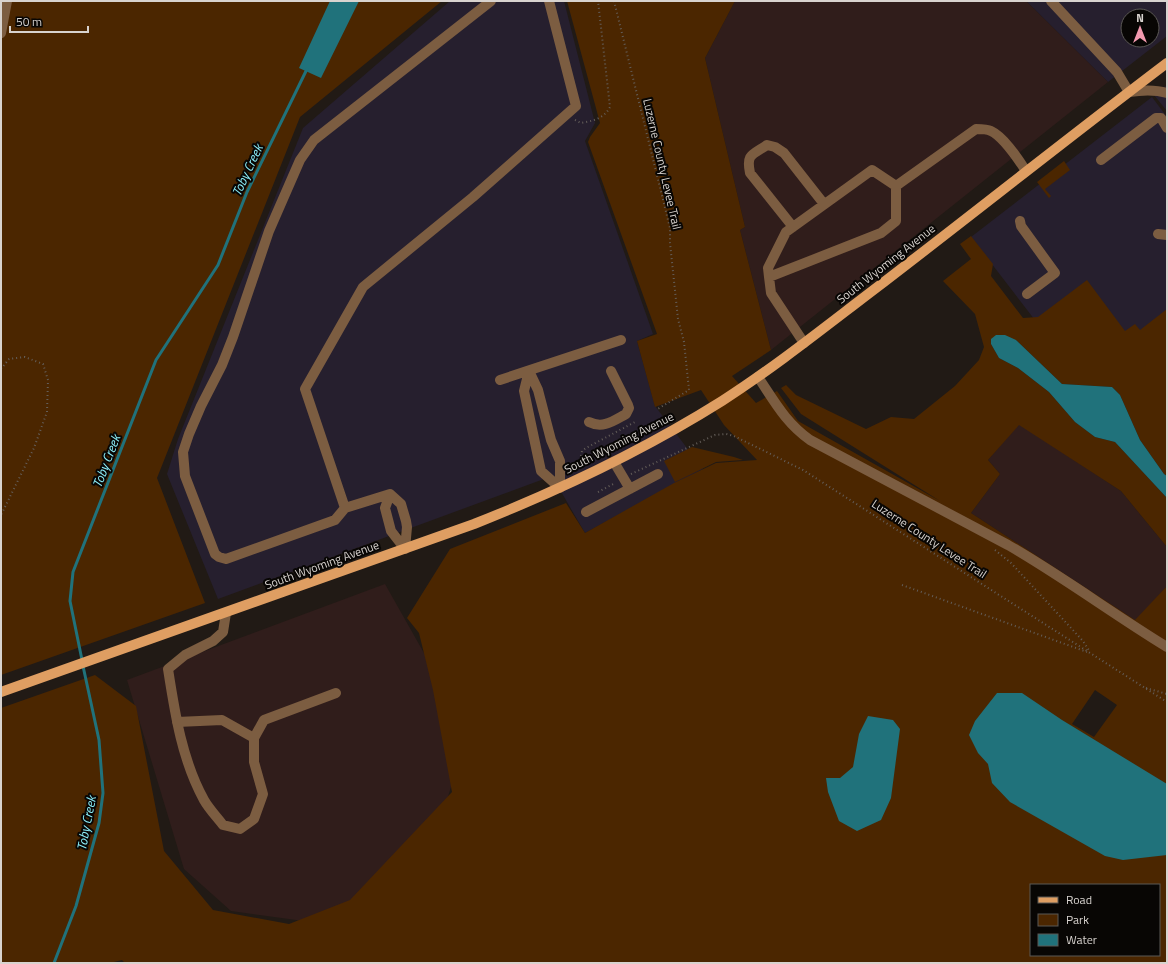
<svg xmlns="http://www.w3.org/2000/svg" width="1168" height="964" viewBox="0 0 1168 964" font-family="'Titillium Web',sans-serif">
  <rect width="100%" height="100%" fill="#211a15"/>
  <path fill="#261f2e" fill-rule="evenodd" d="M450,1H564L595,123L585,141L653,334L637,341L655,406L703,469L585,533L552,476L218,599L167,474L178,439L303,128Z
    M1026,1H1167V36L1108,82ZM1128,16H1152V40H1128Z
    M1167,85V111L1154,95Z
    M1152,97L1167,117V328L1128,358L1041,328L971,237Z"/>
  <path fill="#301d1b" d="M735,1H1026L1108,82L771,350L740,230L745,227L705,58Z
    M1019,424L1121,491L1167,547V586L1136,621L971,513L1000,474L988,460Z
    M385,584L433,669L454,777L435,839L355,928L231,911L184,869L127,680Z"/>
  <path fill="#4b2600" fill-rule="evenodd" d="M1,1H442L300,117L157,478L205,603L1,675Z
    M567,1H735L705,58L745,227L740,230L771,350L732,376L756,403L777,391L798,421L940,501L801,414L781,388L786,385L796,395L866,429L891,417L914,419L955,386L979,360L984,347L975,314L943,281L971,259L960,244L971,236L993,264L991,276L1023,318L1038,317L1087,280L1125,331L1135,324L1140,330L1167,309V476L1164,474L1140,440L1120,395L1112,387L1062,384L1016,340L991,344L999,358L1018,368L1049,392L1075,422L1095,437L1115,442L1167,498V547L1121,491L1019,425L988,460L1000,474L971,513L1135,620L1167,586V963H125L122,960L110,963H1V708L95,675L136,706L164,851L213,910L289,924L350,900L452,792L433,690L419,633L407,618L450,549L566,503L585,533L674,483L716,463L757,460L724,425L701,390L655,407L637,341L657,334L588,142L590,137L600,123ZM1095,690L1117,705L1094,737L1072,724ZM1031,885H1159V955H1031Z
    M1064,161L1070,170L1045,189L1051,196L1049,198L1037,182Z
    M692,447L734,457L743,460L716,462L675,482L664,461Z"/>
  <path fill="#20727b" d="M330,1H359L321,78L299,68Z
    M996,335H1005L1016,340L1062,384L1112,387L1120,395L1140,440L1164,474L1167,476V498L1115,442L1095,437L1075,422L1049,392L1018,368L999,358L991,344V339Z
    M997,693H1022L1062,720L1167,784V855L1123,860L1105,856L1010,802L992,783L988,764L978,753L969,735L975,721Z
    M868,716L893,720L900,729L891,798L881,820L857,831L839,821L828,792L826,778H840L853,767L859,734Z"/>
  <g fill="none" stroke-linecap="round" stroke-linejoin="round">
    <path stroke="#20727b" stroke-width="3" d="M82,660L70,601L73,572L156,360L218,265L247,192L307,69
      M54,963L76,906L99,823L103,793L99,740L83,666"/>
    <path stroke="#645e59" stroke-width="2" stroke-dasharray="1 3" stroke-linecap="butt" d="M614,1L670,228V243L678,319L684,342L689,390L656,410
      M575,120L581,123C592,121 604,119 610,107L598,1
      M1,369L9,359L25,357L43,364L48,380L47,412L34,448L1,515
      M581,456L582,451L586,448L635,422
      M631,474L715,435L726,434L734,436L803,470L1167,702
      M598,492L615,483
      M995,550L1011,563L1083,641L1090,652
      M902,585L1087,652
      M1146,688L1167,694"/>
    <path stroke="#7c5d41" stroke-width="10" d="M1051,1L1117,72L1129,92C1142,90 1154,89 1167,93
      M1,33L7,1
      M1101,160L1156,118H1161L1167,128
      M1020,221L1021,226L1055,273L1027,294
      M793,227L750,173C746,154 752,155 767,145L775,147L784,153L824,204
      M1158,234L1167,235
      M769,277L768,268L786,232L872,170L896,186
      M804,343L771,293L769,277L881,233L896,221V186L976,129C980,129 987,129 991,131C1004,137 1018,159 1026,171
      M529,371L538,390L551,440L560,461V488L541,471L524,391Z
      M758,377C775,402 785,422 810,440L1008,545C1062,576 1113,614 1167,647
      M500,380L621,340
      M589,422C603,429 613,421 626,414L629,408L628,405L611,371
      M614,462L630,489
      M390,494L345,508L335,520L226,559L219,557L215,554L185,476L183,452L189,434L201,406L222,365L233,337L269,231L300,160L314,140L491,1
      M390,494L385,508L391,531L405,549
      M390,494L401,504L406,521L407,527L405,549
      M345,508L305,389L363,287L473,197L576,106L549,1
      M586,512L658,474
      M226,613L223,632L213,641L185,655L168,669C175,714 182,760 204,800C209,809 217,817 223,825L240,829L254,819L263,794L254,762V738L264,720L336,693
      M177,722L222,720L254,738"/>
    <path stroke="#df9e62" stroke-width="10" d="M1,692L474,524C560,490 644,450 722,401C778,365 831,322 884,282C979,209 1072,135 1167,63"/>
  </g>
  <g text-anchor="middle" stroke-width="4" stroke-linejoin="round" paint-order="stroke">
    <g font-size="12" fill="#d8d3cf" stroke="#080604">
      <text transform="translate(662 164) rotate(77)" y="4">Luzerne County Levee Trail</text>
      <text transform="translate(886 264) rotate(-38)" y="4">South Wyoming Avenue</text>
      <text transform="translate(619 443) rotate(-27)" y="4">South Wyoming Avenue</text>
      <text transform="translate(929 539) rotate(33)" y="4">Luzerne County Levee Trail</text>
      <text transform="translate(322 565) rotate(-20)" y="4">South Wyoming Avenue</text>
    </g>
    <g font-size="13" font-style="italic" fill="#8df1fc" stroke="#080604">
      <text transform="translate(247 170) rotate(-65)" y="5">Toby Creek</text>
      <text transform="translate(106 461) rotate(-69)" y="5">Toby Creek</text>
      <text transform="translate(86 823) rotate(-79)" y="5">Toby Creek</text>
    </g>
  </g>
  <rect width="1168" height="964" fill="none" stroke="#d8d3cf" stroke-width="4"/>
  <rect x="1030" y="884" width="130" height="72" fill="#080604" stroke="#5b5855"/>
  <rect x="1038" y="897" width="20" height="6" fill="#df9e62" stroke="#5b5855"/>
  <text x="1066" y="904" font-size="12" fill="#d8d3cf">Road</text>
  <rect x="1038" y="914" width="20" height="12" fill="#4b2600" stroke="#5b5855"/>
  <text x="1066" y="924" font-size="12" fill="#d8d3cf">Park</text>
  <rect x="1038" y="934" width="20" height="12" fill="#20727b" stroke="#5b5855"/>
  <text x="1066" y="944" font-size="12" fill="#d8d3cf">Water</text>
  <g transform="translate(1140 28)"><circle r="19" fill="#080604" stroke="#5b5855"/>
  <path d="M0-3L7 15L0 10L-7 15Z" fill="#f29aaf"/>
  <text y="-6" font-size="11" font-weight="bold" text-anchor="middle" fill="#d8d3cf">N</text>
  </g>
  <path d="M10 26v6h78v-6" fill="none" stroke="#d8d3cf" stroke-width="2"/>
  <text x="16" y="26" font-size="12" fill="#d8d3cf" stroke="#080604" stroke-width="3" paint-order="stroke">50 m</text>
</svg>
